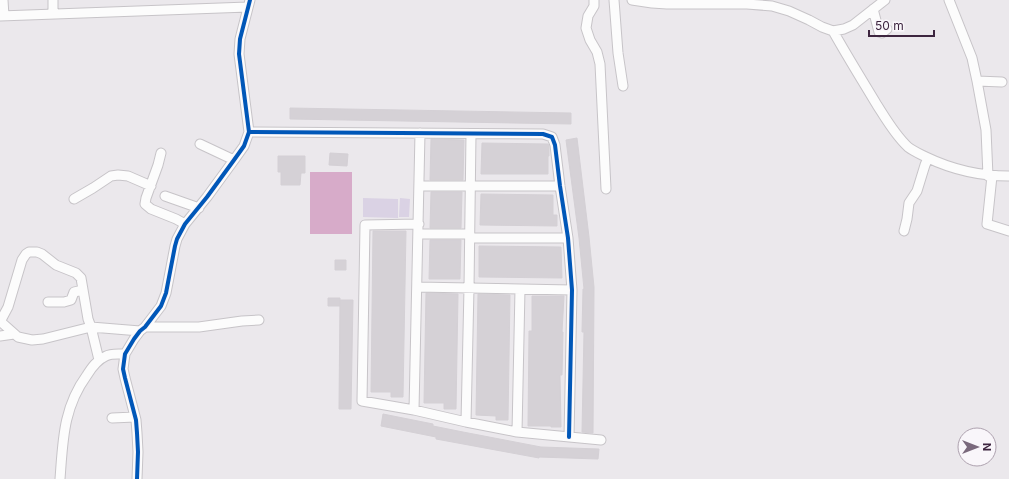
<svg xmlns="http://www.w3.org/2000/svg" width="1009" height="479" viewBox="0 0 1009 479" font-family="Inter,sans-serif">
  <rect width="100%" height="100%" fill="#ebe8ec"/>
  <path fill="#dad2e4" d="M363,198L398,199V218L363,217Z
    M400,198L410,199L409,217H399Z"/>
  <path fill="#d7abc9" d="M310,172H352V234H310Z"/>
  <path fill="#d5d1d6" stroke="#d4d0d5" d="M290,108L571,113V124L290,119Z
    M577,138L589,237L594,287L593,433L582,432L584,332H582L583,289H584L579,238L566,140Z
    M431,139L464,140L463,180H430Z
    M482,143L548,144L549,146V156H548V174H481Z
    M330,153L348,154L347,166L329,165Z
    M278,156H305V173H301L300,185H281V172H278Z
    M431,192H462L461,228H430Z
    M481,194L553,195V215H557V226L480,225Z
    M373,231H406L403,397H391V392H371Z
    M430,240H461L460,279H429Z
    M479,246L561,247L562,278L479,277Z
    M335,260H346V270H335Z
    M426,293L458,294L456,409H444V403H424Z
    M478,294L510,295L508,420H496V416L476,415Z
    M532,296H564L562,332H563L562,375H560L561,427H551V426H528L529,331H532Z
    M328,298H340V306H328Z
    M340,300H353L351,409H339Z
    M383,414L433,424V426L463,432L541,447L599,449L598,459L539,457V458L436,439V437L381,426Z"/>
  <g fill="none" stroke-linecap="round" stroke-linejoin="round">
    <g stroke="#c7c4c8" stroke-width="11">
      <path id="minor" d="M3,0L4,16
        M53,0V14
        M594,0V6L588,16L586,28L590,40L597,52L600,64L606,189
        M614,0L618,53L623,86
        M632,0L652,3L667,4H747L772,6L789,11L809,20L822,27L833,31C847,56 862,80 877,105C886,119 895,135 908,147C913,151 920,154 926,157C953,170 979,176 1009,176
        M949,0L972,58L977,81L986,130L988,176
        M873,9L879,32L882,33L887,29
        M0,16L248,7
        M833,31L844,29L853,25L885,0
        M977,81L1002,82
        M249,132L543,134L552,137L555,145L560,186L568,238L572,290L569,437
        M200,144L234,160
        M161,153L158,165L146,198L145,204L151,209L176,219L185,224
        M992,176L987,224L1009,231
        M420,186H560
        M165,196L199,208
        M74,199L93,188L111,176L118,175L128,176L151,186
        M419,224L365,225L362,401L414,410L466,422L517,432L601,440
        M904,231L907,219L909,203L917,191L925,165L928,158
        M418,234H470
        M470,238H568
        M417,287L572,290
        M48,302H64L71,300L74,292L83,290
        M0,321L18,337L32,340L43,339L91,327L140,331
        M0,322L8,307L22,260L26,254L29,252H37L42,254L56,265L76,273L81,278L88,319L91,327L99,360
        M145,327H199L242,321L259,320
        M0,336L14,334
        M414,410L420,133
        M112,418L135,417
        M466,422L469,288L471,134
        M517,432L520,289
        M60,479C63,440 63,408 87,375C92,367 97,360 106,356C111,353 119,354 125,354
        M137,479L138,452L137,433L136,420L125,378L123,369L125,354L134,339L140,331L145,327L161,306L166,293L175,246L177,239L185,224L207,197L234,160L244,146L249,132L239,54L240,39L250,0"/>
    </g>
    <use href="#minor" stroke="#fcfcfc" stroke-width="9"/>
    <g stroke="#f9f6fa" stroke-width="6">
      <path id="cycleway" d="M249,132L543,134L552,137L555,145L560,186L568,238L572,290L569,437
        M137,479L138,452L137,433L136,420L125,378L123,369L125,354L134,339L140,331L145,327L161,306L166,293L175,246L177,239L185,224L207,197L234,160L244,146L249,132L239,54L240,39L250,0"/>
    </g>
    <use href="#cycleway" stroke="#0057b8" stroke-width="4"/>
  </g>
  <g transform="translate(977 447) rotate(90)"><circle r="19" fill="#f9f6fa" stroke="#aea2af"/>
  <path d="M0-3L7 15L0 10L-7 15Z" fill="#7a697c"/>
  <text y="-6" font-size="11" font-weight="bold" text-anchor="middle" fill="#3d253f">N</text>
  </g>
  <path d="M869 30v6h65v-6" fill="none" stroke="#3d253f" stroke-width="2"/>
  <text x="875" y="30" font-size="12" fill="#3d253f" stroke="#f9f6fa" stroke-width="3" paint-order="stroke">50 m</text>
</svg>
